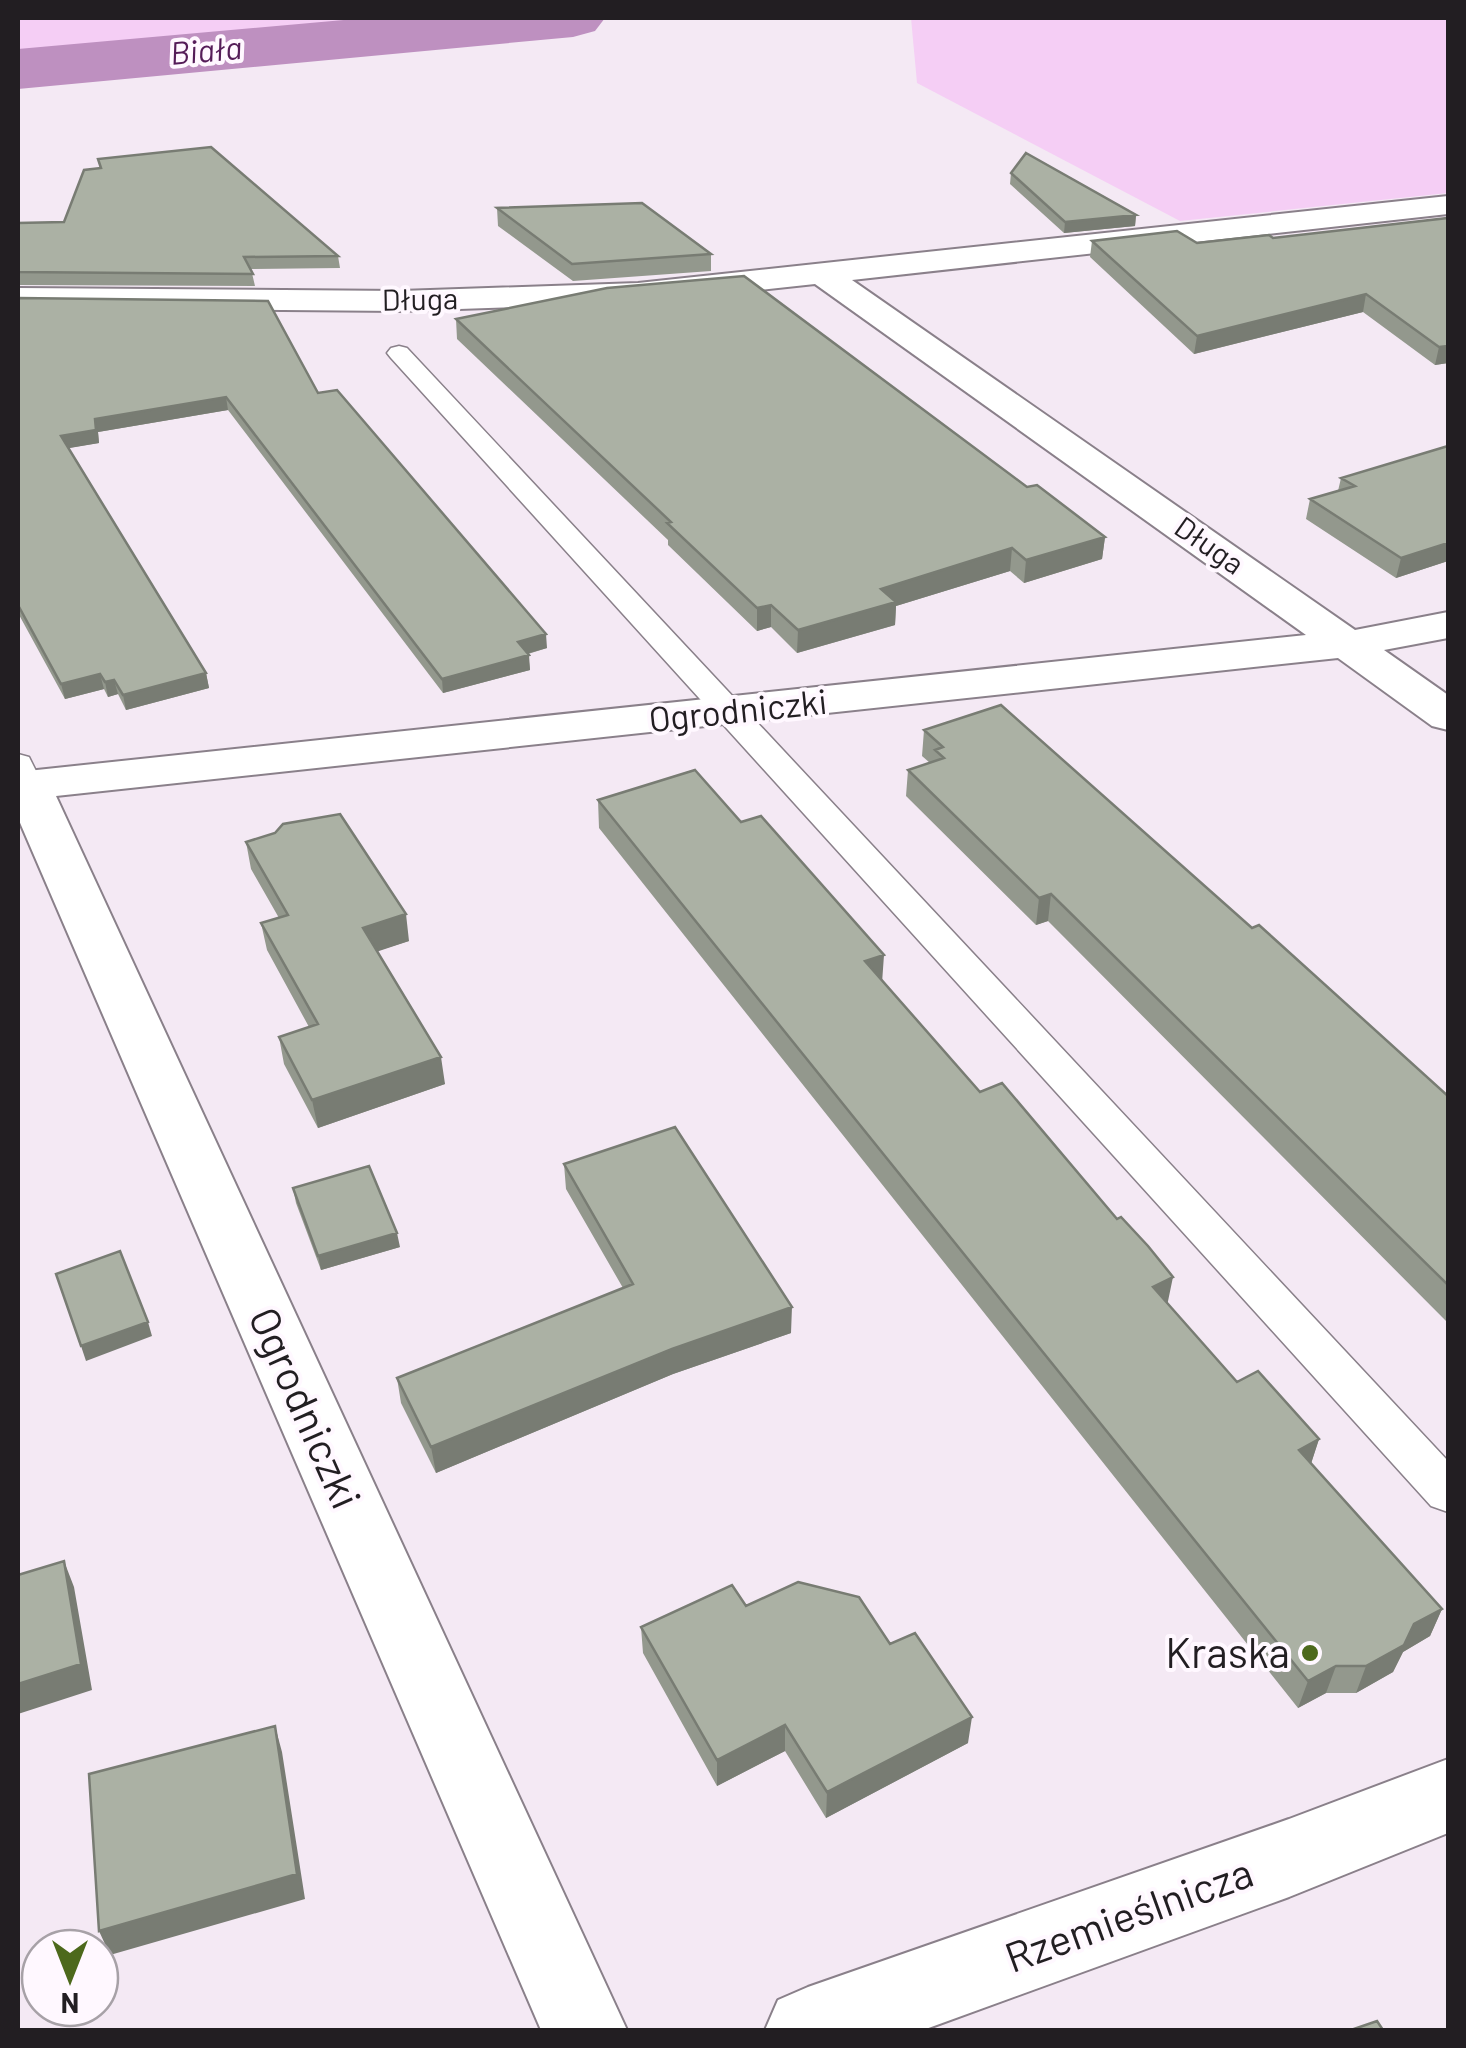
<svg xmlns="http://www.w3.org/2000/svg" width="1466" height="2048" viewBox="0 0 1466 2048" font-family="Barlow,sans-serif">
  <rect width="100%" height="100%" fill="#f4e9f4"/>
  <path fill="#f5cef5" d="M18,18H548L18,67Z
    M911,18H1448V193L1180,221L917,83Z"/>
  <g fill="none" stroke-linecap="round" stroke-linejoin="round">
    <path fill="#be90c0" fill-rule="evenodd" d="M366,18H605L595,31L573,37L18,89V49Z"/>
    <g stroke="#8a808a" stroke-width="3">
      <path id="service" d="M399,346L407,348L1448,1461V1512L1431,1506L391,358L387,353L391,348Z
        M18,754L29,757L43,785L39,792H18Z"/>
    </g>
    <g stroke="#8a808a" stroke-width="4">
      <path id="minor" d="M1448,196V214L852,280L1355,630L1448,612V638L1384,650L1448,695V730L1432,726L1338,658L56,796L627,2030H541L18,818V772L1306,635L815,284L638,303L401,311L18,308V288L401,291L638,283Z
        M1448,1759V1833L1289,1897L923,2030H765L778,2000L808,1987L1289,1819Z"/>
    </g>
    <use href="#service" fill="#fff" fill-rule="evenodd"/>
    <use href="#minor" fill="#fff" fill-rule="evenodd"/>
  </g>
  <path fill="#93988d" d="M98,159L338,256L340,268L251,269L255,286L18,285V223L64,222L100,168Z
    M1011,173L1136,215L1135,226L1064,233L1010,184Z
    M497,208L711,254V271L573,281L498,226Z
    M1448,218V363L1435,365L1363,312L1194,354L1090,257L1092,241L1197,243L1273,238Z
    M18,298L318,393L547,648L528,654L530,670L443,693L228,410L98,432L99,443L68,448L206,673L209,688L126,710L118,694L108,697L104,689L65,699L18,613Z
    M456,319L1027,487L1105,537L1102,559L1024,583L1010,571L896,606L895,625L797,653L771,627L757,631L668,545V540L457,339Z
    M1448,446V561L1396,578L1306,519L1310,499L1338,491L1341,478Z
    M924,730L1252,928L1448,1096V1323L1048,921L1036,925L906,796L908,770L930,763L922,756Z
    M598,800L882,981L1237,1382L1319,1439L1311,1463L1442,1609L1430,1636L1403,1652L1393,1672L1356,1693H1326L1298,1708L599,828Z
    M246,842L409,941L377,951L445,1084L318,1128L284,1064L279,1037L309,1027L267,950L261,923L279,918L251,869Z
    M564,1164L791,1333L673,1374L436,1473L401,1403L397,1378L623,1288L566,1189Z
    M293,1188L400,1247L321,1270L296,1203Z
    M746,1606L890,1644L968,1743L826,1818L785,1751L717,1786L643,1653L641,1627Z"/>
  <path fill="#787c73" d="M1136,215L1135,226L1064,233L1065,222Z
    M1366,294L1363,312L1194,354L1197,336Z
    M1448,346V363L1435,365L1439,347Z
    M226,397L228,410L98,432L99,443L64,449L61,436L95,419Z
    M1105,537L1102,559L1024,583L1026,560Z
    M1448,543V561L1396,578L1401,558Z
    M1012,548L1010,571L896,606L895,625L797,653L798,630L881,589Z
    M771,605V627L757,631V608Z
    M546,634L547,648L519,656L518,642Z
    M529,655L530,670L443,693L442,679Z
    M206,673L209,688L126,710L123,695Z
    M100,674L104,689L65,699L61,684Z
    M114,680L118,694L108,697L105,682Z
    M1051,894L1048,921L1036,925L1039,898Z
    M406,914L409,941L367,955L363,928Z
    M884,955L882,983L865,961Z
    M441,1057L445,1084L318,1128L312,1100Z
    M397,1233L400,1247L321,1270L318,1256Z
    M1173,1277L1167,1306L1153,1287Z
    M792,1307L791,1333L673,1374L436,1473L431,1447L672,1349Z
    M148,1322L152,1336L86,1361L81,1346Z
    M1319,1439L1310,1467L1299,1450Z
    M64,1561L74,1587L92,1690L18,1714V1684Z
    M1442,1609L1430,1636L1403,1652L1393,1672L1356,1693L1366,1666L1414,1624Z
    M1336,1666L1326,1693L1298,1708L1308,1681Z
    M972,1717L968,1743L826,1818L827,1792Z
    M785,1725V1751L717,1786V1760Z
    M275,1726L282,1752L305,1899L110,1955L99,1931Z"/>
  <path fill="#abb1a4" stroke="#787c73" stroke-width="2.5" d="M211,147L338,256L244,257L253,274L18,272V223L64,222L84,170L101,168L98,159Z
    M1026,153L1136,215L1065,222L1011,173Z
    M642,203L711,254L572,264L497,208Z
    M1448,218V346L1439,347L1366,294L1197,336L1092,241L1177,231L1197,243L1269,235L1273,238Z
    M744,276L1027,487L1037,485L1105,537L1026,560L1012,548L881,589L896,602L798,630L771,605L757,608L667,523L671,522L456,319L607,288Z
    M18,298L268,301L318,393L337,390L546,634L518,642L529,655L442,679L226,397L95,419L96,430L61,436L206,673L123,695L114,680L105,682L100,674L61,684L18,605Z
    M1448,446V543L1401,558L1310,499L1355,486L1341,478Z
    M1001,705L1252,928L1259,925L1448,1096V1285L1051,894L1039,898L908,770L944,758L935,750L943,747L924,730Z
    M695,770L741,822L761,816L884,955L865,961L980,1092L1002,1083L1117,1219L1121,1217L1148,1246L1173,1277L1153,1287L1237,1382L1258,1371L1319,1439L1299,1450L1442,1609L1414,1624L1404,1645L1366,1666H1336L1308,1681L598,800Z
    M340,814L406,914L363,928L441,1057L312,1100L279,1037L318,1024L261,923L288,915L246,842L275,833L283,824Z
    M675,1127L792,1307L672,1349L431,1447L397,1378L633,1284L564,1164Z
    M369,1166L397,1233L318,1256L293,1188Z
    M120,1251L148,1322L81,1346L56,1274Z
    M64,1561L81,1664L18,1684V1575Z
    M798,1582L859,1597L890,1644L915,1633L972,1717L827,1792L785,1725L717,1760L641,1627L732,1585L746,1606Z
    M275,1726L297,1874L99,1931L89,1774Z
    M1377,2021L1383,2030H1351Z"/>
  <circle fill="#4d691c" stroke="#fff8ff" stroke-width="4" cx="1310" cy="1653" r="10"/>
  <g text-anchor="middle" stroke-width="8" stroke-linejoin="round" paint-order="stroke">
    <g font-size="30" fill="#221e22" stroke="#fff8ff">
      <text transform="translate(420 300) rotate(-1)" y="10">Długa</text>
      <text transform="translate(1209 546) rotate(35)" y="10">Długa</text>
    </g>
    <g font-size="32" font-style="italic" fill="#551c58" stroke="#fff8ff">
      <text transform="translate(206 51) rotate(-5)" y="11">Biała</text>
    </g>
    <g font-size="35" fill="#221e22" stroke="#fff8ff">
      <text transform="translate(738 711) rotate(-6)" y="12">Ogrodniczki</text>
    </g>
    <g font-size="42" fill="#221e22" stroke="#fff8ff">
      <text transform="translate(305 1408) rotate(66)" y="15">Ogrodniczki</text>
      <text transform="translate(1129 1915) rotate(-20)" y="15">Rzemieślnicza</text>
    </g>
    <g font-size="42" fill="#221e22" stroke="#fff8ff" text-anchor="end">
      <text x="1290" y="1668">Kraska</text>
    </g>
  </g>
  <rect width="1466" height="2048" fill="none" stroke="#221e22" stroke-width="40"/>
  <g transform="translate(70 1978) rotate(180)"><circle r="48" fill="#fff8ff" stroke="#a7a1a7" stroke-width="2.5"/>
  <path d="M0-8L18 38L0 25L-18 38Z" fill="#4d691c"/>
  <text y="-15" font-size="28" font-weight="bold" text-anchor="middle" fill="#221e22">N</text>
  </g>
</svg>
